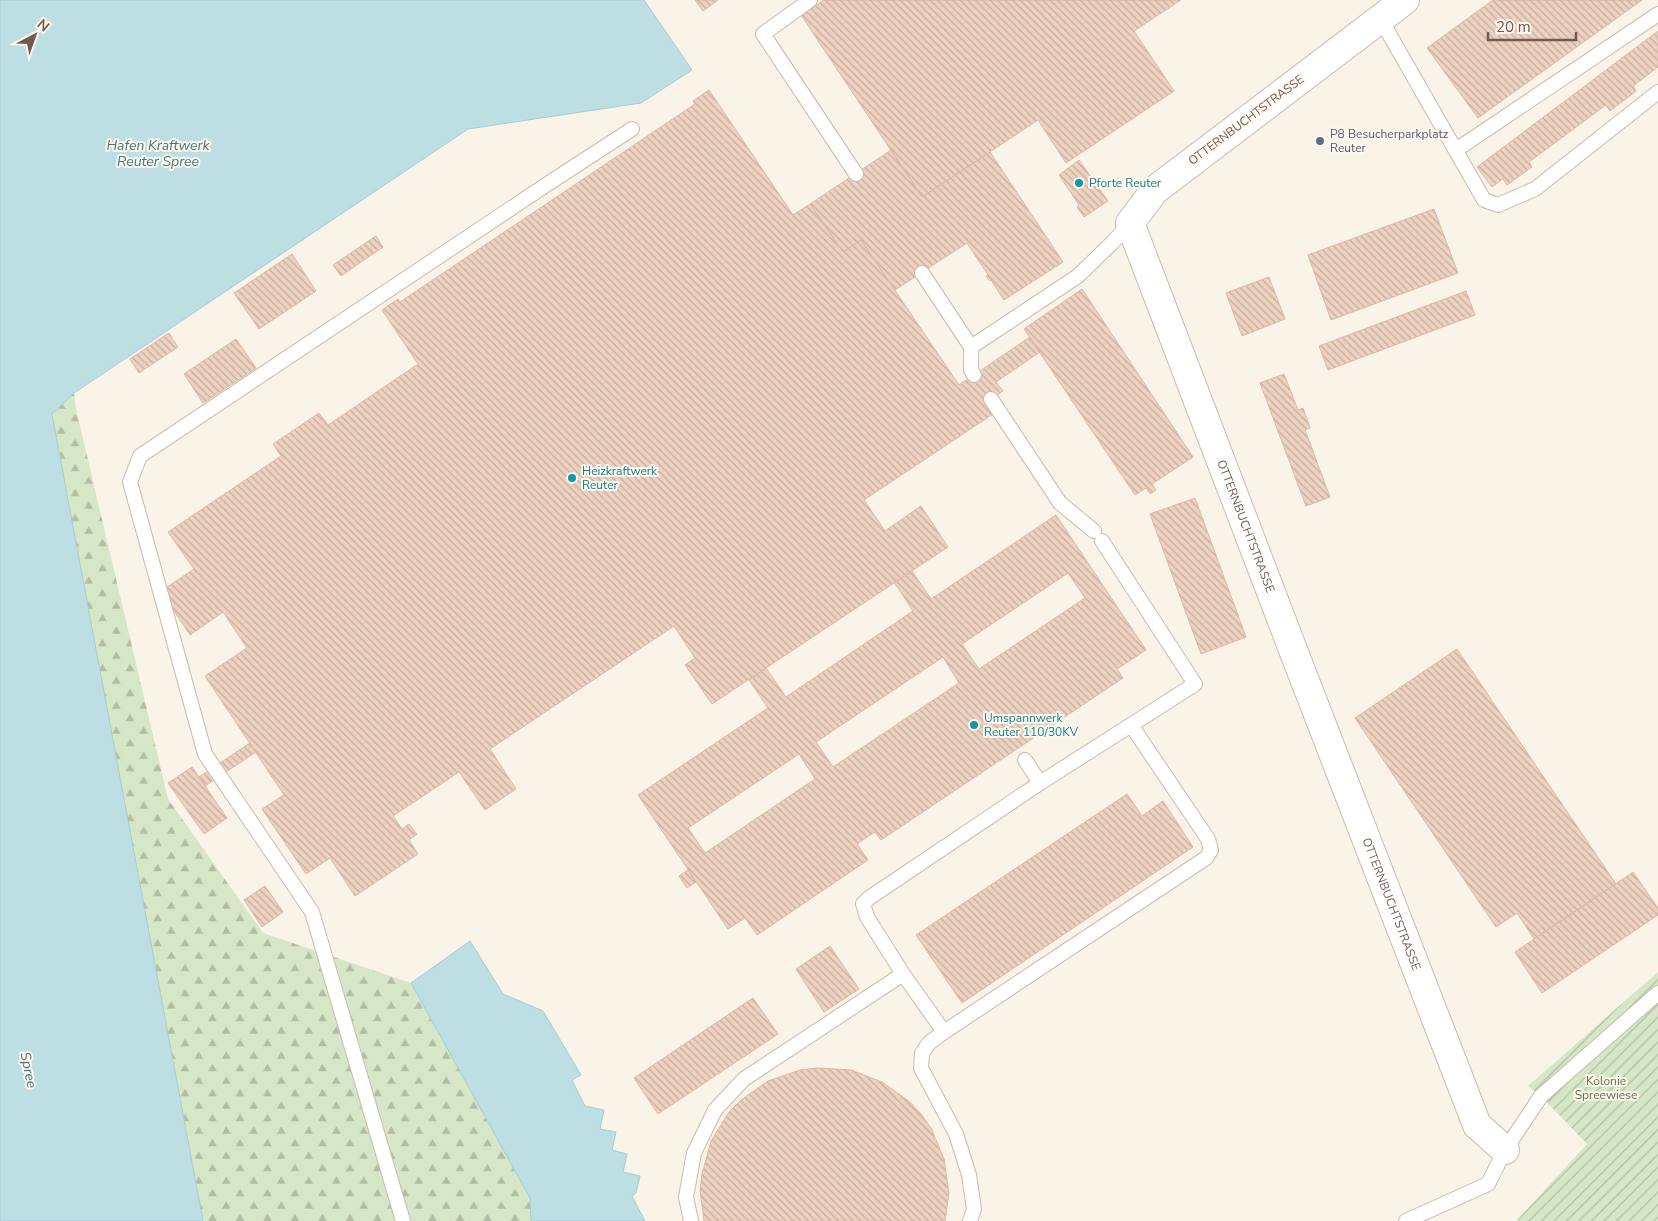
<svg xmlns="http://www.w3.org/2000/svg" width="1658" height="1221" viewBox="0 0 1658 1221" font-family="'Nunito Sans',sans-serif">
  <defs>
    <pattern id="forest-firs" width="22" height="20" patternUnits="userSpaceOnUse" patternTransform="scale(1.25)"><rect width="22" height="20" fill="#d5e7c7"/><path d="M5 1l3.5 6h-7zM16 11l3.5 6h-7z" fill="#b1bea4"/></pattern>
    <pattern id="garden-furrows" width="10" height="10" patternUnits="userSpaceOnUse" patternTransform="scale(1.25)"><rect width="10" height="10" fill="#d5e7c7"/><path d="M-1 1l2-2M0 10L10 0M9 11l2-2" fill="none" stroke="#b1bea4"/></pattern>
    <pattern id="building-back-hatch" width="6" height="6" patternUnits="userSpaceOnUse" patternTransform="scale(1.25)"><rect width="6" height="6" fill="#edd2c1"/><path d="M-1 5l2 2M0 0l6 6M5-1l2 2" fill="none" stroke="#c4ad9f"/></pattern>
  </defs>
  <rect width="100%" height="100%" fill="#faf3e7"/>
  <path fill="url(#forest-firs)" d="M74,393L76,409L168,799L263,933L411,983L530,1198L531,1221H203L52,414Z"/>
  <path fill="url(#garden-furrows)" d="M1658,972V1221H1518L1517,1220L1587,1144L1541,1096L1528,1086Z"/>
  <path fill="#bddee2" stroke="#a5cdd3" d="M0,0H644L692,70L641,103L468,129L74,393L52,414L203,1221H0Z
    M470,941L503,994L543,1011L581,1075L572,1080L585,1106L604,1110L600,1129L616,1132L612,1150L627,1154L623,1172L640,1176L636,1193L632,1196L645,1221H531L530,1198L411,983Z"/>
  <path fill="url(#building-back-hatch)" stroke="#deb8a3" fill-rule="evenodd" d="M695,0H718L703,11Z
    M824,0H1181L1134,31L1174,91L1066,163L1038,120L922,197L801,15Z
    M1493,0H1642L1478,118L1427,48Z
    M1658,31V67L1633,86L1636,91L1610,111L1606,105L1529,162L1532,167L1507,185L1503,179L1492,187L1477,167Z
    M709,90L793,215L810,204L843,252L861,240L959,385L1030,337L1040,352L996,382L1003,391L985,403L993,414L864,500L885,531L921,506L948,547L712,704L685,665L695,658L674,626L490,749L516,789L485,810L459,772L393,816L402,829L409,824L417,834L409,840L418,854L355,896L330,858L306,874L262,809L284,795L205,676L247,648L223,612L190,635L161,591L194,569L168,532L281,456L273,444L319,413L328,425L418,364L382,310L398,299L400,302L695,104L693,101Z
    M891,150L922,197L990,152L1063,262L1004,300L991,280L990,281L986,276L988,275L967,243L895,290L861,240L843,252L810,204Z
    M1079,160L1108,201L1084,217L1077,207L1079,205L1059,175Z
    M1434,209L1458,273L1331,320L1308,255Z
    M376,236L383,247L341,276L333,265Z
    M292,254L316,291L259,329L234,293Z
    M1269,277L1285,319L1242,336L1226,293Z
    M1082,289L1193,457L1152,484L1156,490L1150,494L1146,488L1135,495L1024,329Z
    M1466,291L1475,315L1328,370L1319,346Z
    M169,333L178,347L139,373L130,359Z
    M236,339L256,368L203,403L184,374Z
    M1284,374L1298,410L1303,408L1310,428L1305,430L1330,497L1306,506L1260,383Z
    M1195,498L1246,637L1201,654L1150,514Z
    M1056,515L1146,650L1117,669L1123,678L881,840L875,832L857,844L868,860L757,935L745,918L728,929L638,795L768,708L749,680L766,668L786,697L913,611L894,582L912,571L931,599ZM1068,573L1085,598L979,669L962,644ZM943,657L959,683L833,767L816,742ZM799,754L815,779L705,853L688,828Z
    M1457,649L1616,884L1534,939L1517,913L1496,927L1355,718Z
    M250,743L256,752L205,786L199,777Z
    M192,767L227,818L204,834L168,783Z
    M1127,794L1142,816L1163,801L1193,847L962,1003L916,935Z
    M688,870L696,882L687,888L679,876Z
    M1633,872L1658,908V915L1542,993L1515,952Z
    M265,886L283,912L262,927L244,900Z
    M830,946L859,989L824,1012L796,969Z
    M753,998L778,1034L658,1114L634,1078Z
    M817,1068L851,1070L882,1082L910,1102L921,1114L931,1128L944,1159L949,1193L945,1221H704L700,1190L702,1174L711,1141L729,1112L741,1100L768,1081L800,1070Z"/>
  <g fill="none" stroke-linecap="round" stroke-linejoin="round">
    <g stroke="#cbbaae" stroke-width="16">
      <path id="lane" d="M810,0L763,34L856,174
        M1380,18L1484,200L1498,205L1535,189L1658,92
        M1456,150L1658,14
        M922,273L971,347V370L974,375
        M971,347L1078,276L1113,242L1130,223
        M991,399L1060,503L1094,531
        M1102,541L1195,684L1131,725
        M1025,760L1040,783
        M903,974L944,1032L929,1043L922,1053L921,1068L956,1134L969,1175L974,1209L970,1221
        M403,1221L312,912L205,754L130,482L140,456L549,183L632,129
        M691,1221L686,1197L694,1153L715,1110L744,1079L903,974L867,917L863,904L869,898L1040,783L1131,725L1208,839L1211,850L1206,858L944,1032
        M1406,1221L1488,1184L1505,1150L1541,1096L1658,993"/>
    </g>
    <g stroke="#cbbaae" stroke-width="30">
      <g id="street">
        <path id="s1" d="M1405,0L1155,190L1130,223L1295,655L1477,1125L1505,1150"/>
      </g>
    </g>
    <use href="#lane" stroke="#fff" stroke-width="14"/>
    <use href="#street" stroke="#fff" stroke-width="28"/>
  </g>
  <circle fill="#5c6f8a" stroke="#fdf7ed" stroke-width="2" cx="1320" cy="141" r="5"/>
  <g fill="#0f9aa8" stroke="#fdf7ed" stroke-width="2">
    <circle cx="1079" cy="183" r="5"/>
    <circle cx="572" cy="478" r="5"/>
    <circle cx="974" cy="725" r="5"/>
  </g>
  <g text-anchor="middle" stroke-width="4" stroke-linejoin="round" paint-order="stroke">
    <g font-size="12" fill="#725a4e" stroke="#fdf7ed">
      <text transform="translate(1246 120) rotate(-37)" y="4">OTTERNBUCHTSTRASSE</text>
      <text dy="4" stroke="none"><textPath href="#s1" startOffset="680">OTTERNBUCHTSTRASSE</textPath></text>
      <text dy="4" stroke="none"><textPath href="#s1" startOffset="1085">OTTERNBUCHTSTRASSE</textPath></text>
    </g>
    <g font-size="12" fill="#4e5e75" stroke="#fdf7ed" text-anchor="start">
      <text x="1330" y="138">P8 Besucherparkplatz<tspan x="1330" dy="14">Reuter</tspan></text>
    </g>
    <g font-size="12" fill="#0d838f" stroke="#fdf7ed" text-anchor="start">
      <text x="1089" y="187">Pforte Reuter</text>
      <text x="582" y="475">Heizkraftwerk<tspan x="582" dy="14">Reuter</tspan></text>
      <text x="984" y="722">Umspannwerk<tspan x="984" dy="14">Reuter 110/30KV</tspan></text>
    </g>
    <g font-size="12" fill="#567747" stroke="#fdf7ed">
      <text x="1606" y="1085">Kolonie<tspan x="1606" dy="14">Spreewiese</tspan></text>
    </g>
    <g font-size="14" font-style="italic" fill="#47757c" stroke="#fdf7ed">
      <text x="158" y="150">Hafen Kraftwerk<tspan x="158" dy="16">Reuter Spree</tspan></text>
      <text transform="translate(29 1070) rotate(79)" y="5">Spree</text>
    </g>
  </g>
  <g transform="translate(35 35) rotate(41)" stroke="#fdf7ed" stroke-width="4" paint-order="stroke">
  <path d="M0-4L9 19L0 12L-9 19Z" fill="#725a4e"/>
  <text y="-8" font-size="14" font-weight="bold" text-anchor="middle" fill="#725a4e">N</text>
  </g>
  <path d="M1488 32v8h88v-8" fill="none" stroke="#725a4e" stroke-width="2.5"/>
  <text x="1496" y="32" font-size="15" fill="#725a4e" stroke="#fdf7ed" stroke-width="4" paint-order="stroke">20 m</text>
</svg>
